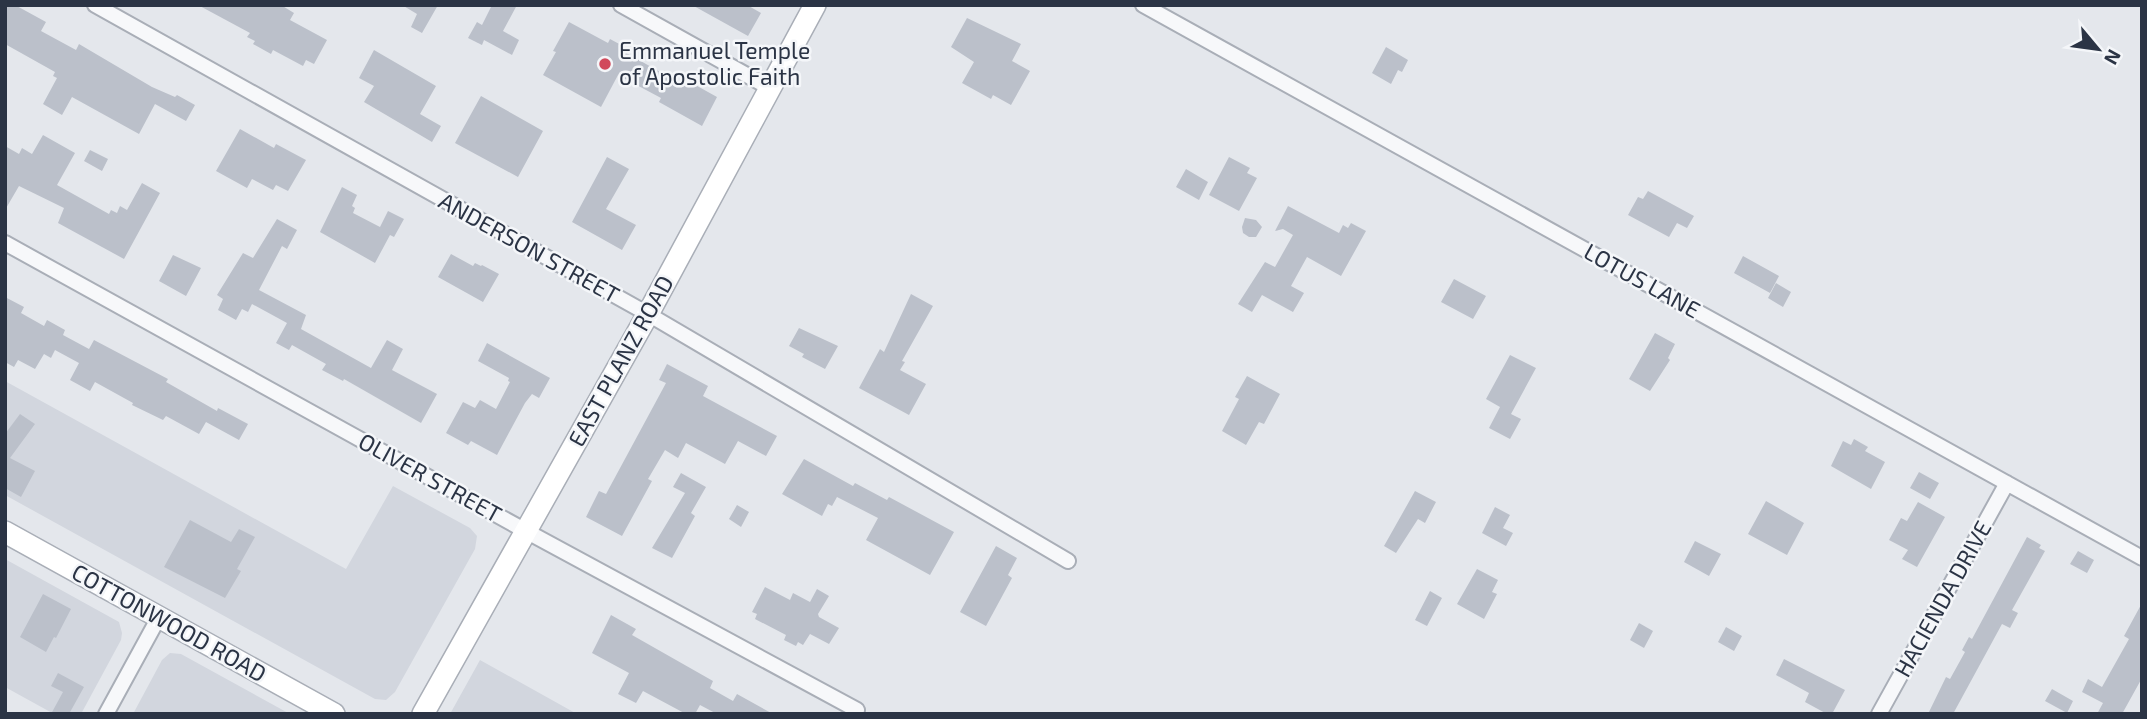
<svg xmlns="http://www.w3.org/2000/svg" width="2147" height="719" viewBox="0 0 2147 719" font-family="'Exo 2',sans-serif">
  <rect width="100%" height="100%" fill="#e4e7ec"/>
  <path fill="#d2d6de" d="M5,381L346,569L393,486L470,528L477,536L475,549L395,692L386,700L375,699L5,495Z
    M5,559L119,622L122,633L121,640L81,714H54L5,687Z
    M170,653L181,654L290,714H133L162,660Z
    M480,660L577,714H450Z"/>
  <path fill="#bbc0ca" d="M5,5H15L46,22L41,31L76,50L79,44L152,87L175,97L177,95L195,105L186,121L155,104L139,134L72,97L62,115L43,104L57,78L53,76L55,72L5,44Z
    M198,5H281L294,13L290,20L327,40L314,64L306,60L303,66L273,50L271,54L253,44L255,41L247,37L250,33Z
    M402,5H438L422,33L411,27L417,14Z
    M492,5H517L503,31L519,40L512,55L484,40L482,45L468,38L477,22L482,25Z
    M692,5H747L761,13L748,36Z
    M967,18L1021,44L1012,61L1030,71L1011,105L993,95L991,99L962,83L974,62L951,47Z
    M569,22L608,43L610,39L623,46L621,50L687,87L690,82L717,97L702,126L659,102L661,98L618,75L601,107L543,75L556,52L553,51Z
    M1386,47L1408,60L1402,72L1398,70L1391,84L1372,73Z
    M374,50L436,86L420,114L441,126L432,142L364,102L374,86L359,78Z
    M481,96L543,131L518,177L455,143Z
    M240,129L274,148L276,144L306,160L288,191L276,185L273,190L252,179L247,188L216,171Z
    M43,135L75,153L57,185L109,214L111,210L117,213L120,206L127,210L142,183L160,193L124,259L58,223L64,208L19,186L5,210V146L19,154L22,148L32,154Z
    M90,150L108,159L102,171L84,161Z
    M607,157L629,169L606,209L636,225L622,250L572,222Z
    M1229,157L1250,168L1247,173L1257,178L1239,211L1209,195Z
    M1186,169L1208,182L1199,200L1176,187Z
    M342,187L357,195L352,206L355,208L353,213L380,227L388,211L404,219L394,237L390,235L375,263L320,232Z
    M1648,191L1694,216L1687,228L1677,223L1669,237L1628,215L1638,197L1643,199Z
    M1288,206L1339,233L1343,225L1348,228L1351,223L1366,231L1341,276L1307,257L1291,286L1304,293L1293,312L1262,295L1252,312L1238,304L1265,262L1275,267L1293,235L1283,229L1275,231Z
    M1245,218L1256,220L1262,227L1256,237H1249L1243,233L1242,227Z
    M277,219L297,230L287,249L282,246L259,290L306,315L301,329L371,368L387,340L403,349L392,370L437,394L421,423L344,379L343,381L322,370L326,364L292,345L289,350L276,343L287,323L252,304L248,312L242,309L236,320L218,310L223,299L217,295L243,253L253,258Z
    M451,254L473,266L475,263L481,266L482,265L499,274L483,302L438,277Z
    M173,255L201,268L186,296L159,281Z
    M1743,256L1779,276L1770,293L1734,273Z
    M1454,279L1486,296L1473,319L1441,302Z
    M1776,283L1791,292L1783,307L1768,298Z
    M911,294L933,306L902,361L905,362L900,370L926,384L909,415L859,388L880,349L884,352Z
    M5,297L24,307L21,313L44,326L47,320L65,330L63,335L89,349L94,340L168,379L166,382L217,411L218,408L248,424L239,440L206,422L199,434L166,416L163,420L132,405L133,403L95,382L90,391L70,380L79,363L55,350L51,358L44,354L35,369L18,360L14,367L5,362Z
    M799,328L838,346L825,369L802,357L804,354L789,346Z
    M1655,333L1675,344L1668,358L1670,360L1650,391L1629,379Z
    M487,343L550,378L539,398L532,394L525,403L497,455L471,441L468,445L446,433L463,402L475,408L480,400L496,409L510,382L508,381L509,378L478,361Z
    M1510,355L1536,368L1511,414L1521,419L1510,439L1489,428L1500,407L1486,399Z
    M667,364L708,386L703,396L777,436L766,456L738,441L725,464L686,443L678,458L665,450L648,479L652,481L622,536L586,517L599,491L606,494L666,383L659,380Z
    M1247,376L1280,394L1264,424L1259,422L1246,445L1222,431L1239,399L1235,397Z
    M20,414L35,424L10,458L35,471L21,497L5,488V434Z
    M1854,439L1868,447L1865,451L1885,462L1871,489L1831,466L1843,441L1851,445Z
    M804,459L853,486L855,483L887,500L889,497L954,532L930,575L866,540L878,518L837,497L832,506L828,504L822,516L782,494Z
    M1919,472L1939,483L1930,499L1910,488Z
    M681,473L706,487L691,513L695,516L672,558L652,548L685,493L673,487Z
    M1415,491L1436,502L1425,523L1418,519L1396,553L1384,546Z
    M1766,501L1804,523L1787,555L1748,534Z
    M1918,502L1945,517L1917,567L1902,559L1908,550L1889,540L1901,518L1907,521Z
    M737,505L749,512L741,527L729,519Z
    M1495,507L1510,515L1503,528L1513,533L1506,546L1482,533Z
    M190,520L231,542L239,529L255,537L237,569L241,571L225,598L164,567Z
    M2027,537L2041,545L2039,548L2045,551L2012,610L2018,613L2010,628L2002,624L1953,714H1928L1946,677L1950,679L1965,652L1962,650L1969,637L1972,639Z
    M1695,541L1721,554L1709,576L1684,562Z
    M996,546L1017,558L1008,575L1012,578L986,626L960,612Z
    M2078,551L2094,560L2087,573L2070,564Z
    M1477,569L1498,580L1492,592L1497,594L1484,619L1457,604Z
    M765,587L790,600L793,593L810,602L817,589L829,596L818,614L819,617L839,628L829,644L810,634L803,645L798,642L796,646L784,640L786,635L755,619L757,614L752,612Z
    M1430,591L1442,598L1427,626L1415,620Z
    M43,594L71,609L56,638L54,637L46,652L20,637Z
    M2142,603V678L2122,714H2097L2103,703L2082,692L2088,679L2102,687L2129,639L2124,636Z
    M611,615L636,629L632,635L713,681L710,688L733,701L737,694L773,714H717L700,705L695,714H686L643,691L636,703L618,694L629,673L592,653Z
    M1639,623L1653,631L1644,648L1630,640Z
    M1726,627L1742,636L1734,651L1718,642Z
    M1784,659L1845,690L1832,714H1827L1805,702L1809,693L1776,675Z
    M58,673L84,687L69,714H51L63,692L51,686Z
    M2052,689L2073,701L2067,713L2045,701Z"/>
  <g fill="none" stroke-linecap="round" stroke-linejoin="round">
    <g stroke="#a9aeb7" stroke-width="18">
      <path id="street" d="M95,5L648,314L1068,561
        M621,5L770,88
        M1143,5L2142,558
        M5,243L524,530L857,710
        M106,714L159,617
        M1879,714L2007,483"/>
    </g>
    <g stroke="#a9aeb7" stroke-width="24">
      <path id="secondary" d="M5,532L334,714
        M423,714L648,314L815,5"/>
    </g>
    <use href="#street" stroke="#f7f8fa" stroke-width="14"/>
    <use href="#secondary" stroke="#fff" stroke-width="21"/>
  </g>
  <circle fill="#d1495b" stroke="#f4f6f9" stroke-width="2.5" cx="605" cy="64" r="7"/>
  <g text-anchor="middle" stroke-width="5" stroke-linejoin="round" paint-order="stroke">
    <g font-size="23" fill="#2b3445" stroke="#f4f6f9" text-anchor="start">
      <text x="619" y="59">Emmanuel Temple<tspan x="619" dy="26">of Apostolic Faith</tspan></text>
    </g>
    <g font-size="23" fill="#2b3445" stroke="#f4f6f9">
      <text transform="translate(529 248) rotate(29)" y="8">ANDERSON STREET</text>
      <text transform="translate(1642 281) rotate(29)" y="8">LOTUS LANE</text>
      <text transform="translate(621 361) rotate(-61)" y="8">EAST PLANZ ROAD</text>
      <text transform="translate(430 478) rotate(29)" y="8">OLIVER STREET</text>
      <text transform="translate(1943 599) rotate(-61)" y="8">HACIENDA DRIVE</text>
      <text transform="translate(169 623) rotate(29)" y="8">COTTONWOOD ROAD</text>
    </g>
  </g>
  <rect width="2147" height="719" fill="none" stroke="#2b3445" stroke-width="14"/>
  <g transform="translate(2098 49) rotate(119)" stroke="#f4f6f9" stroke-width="5" paint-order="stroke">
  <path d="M0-5L12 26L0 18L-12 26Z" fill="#2b3445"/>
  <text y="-10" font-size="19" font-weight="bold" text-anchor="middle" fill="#2b3445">N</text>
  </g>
</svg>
